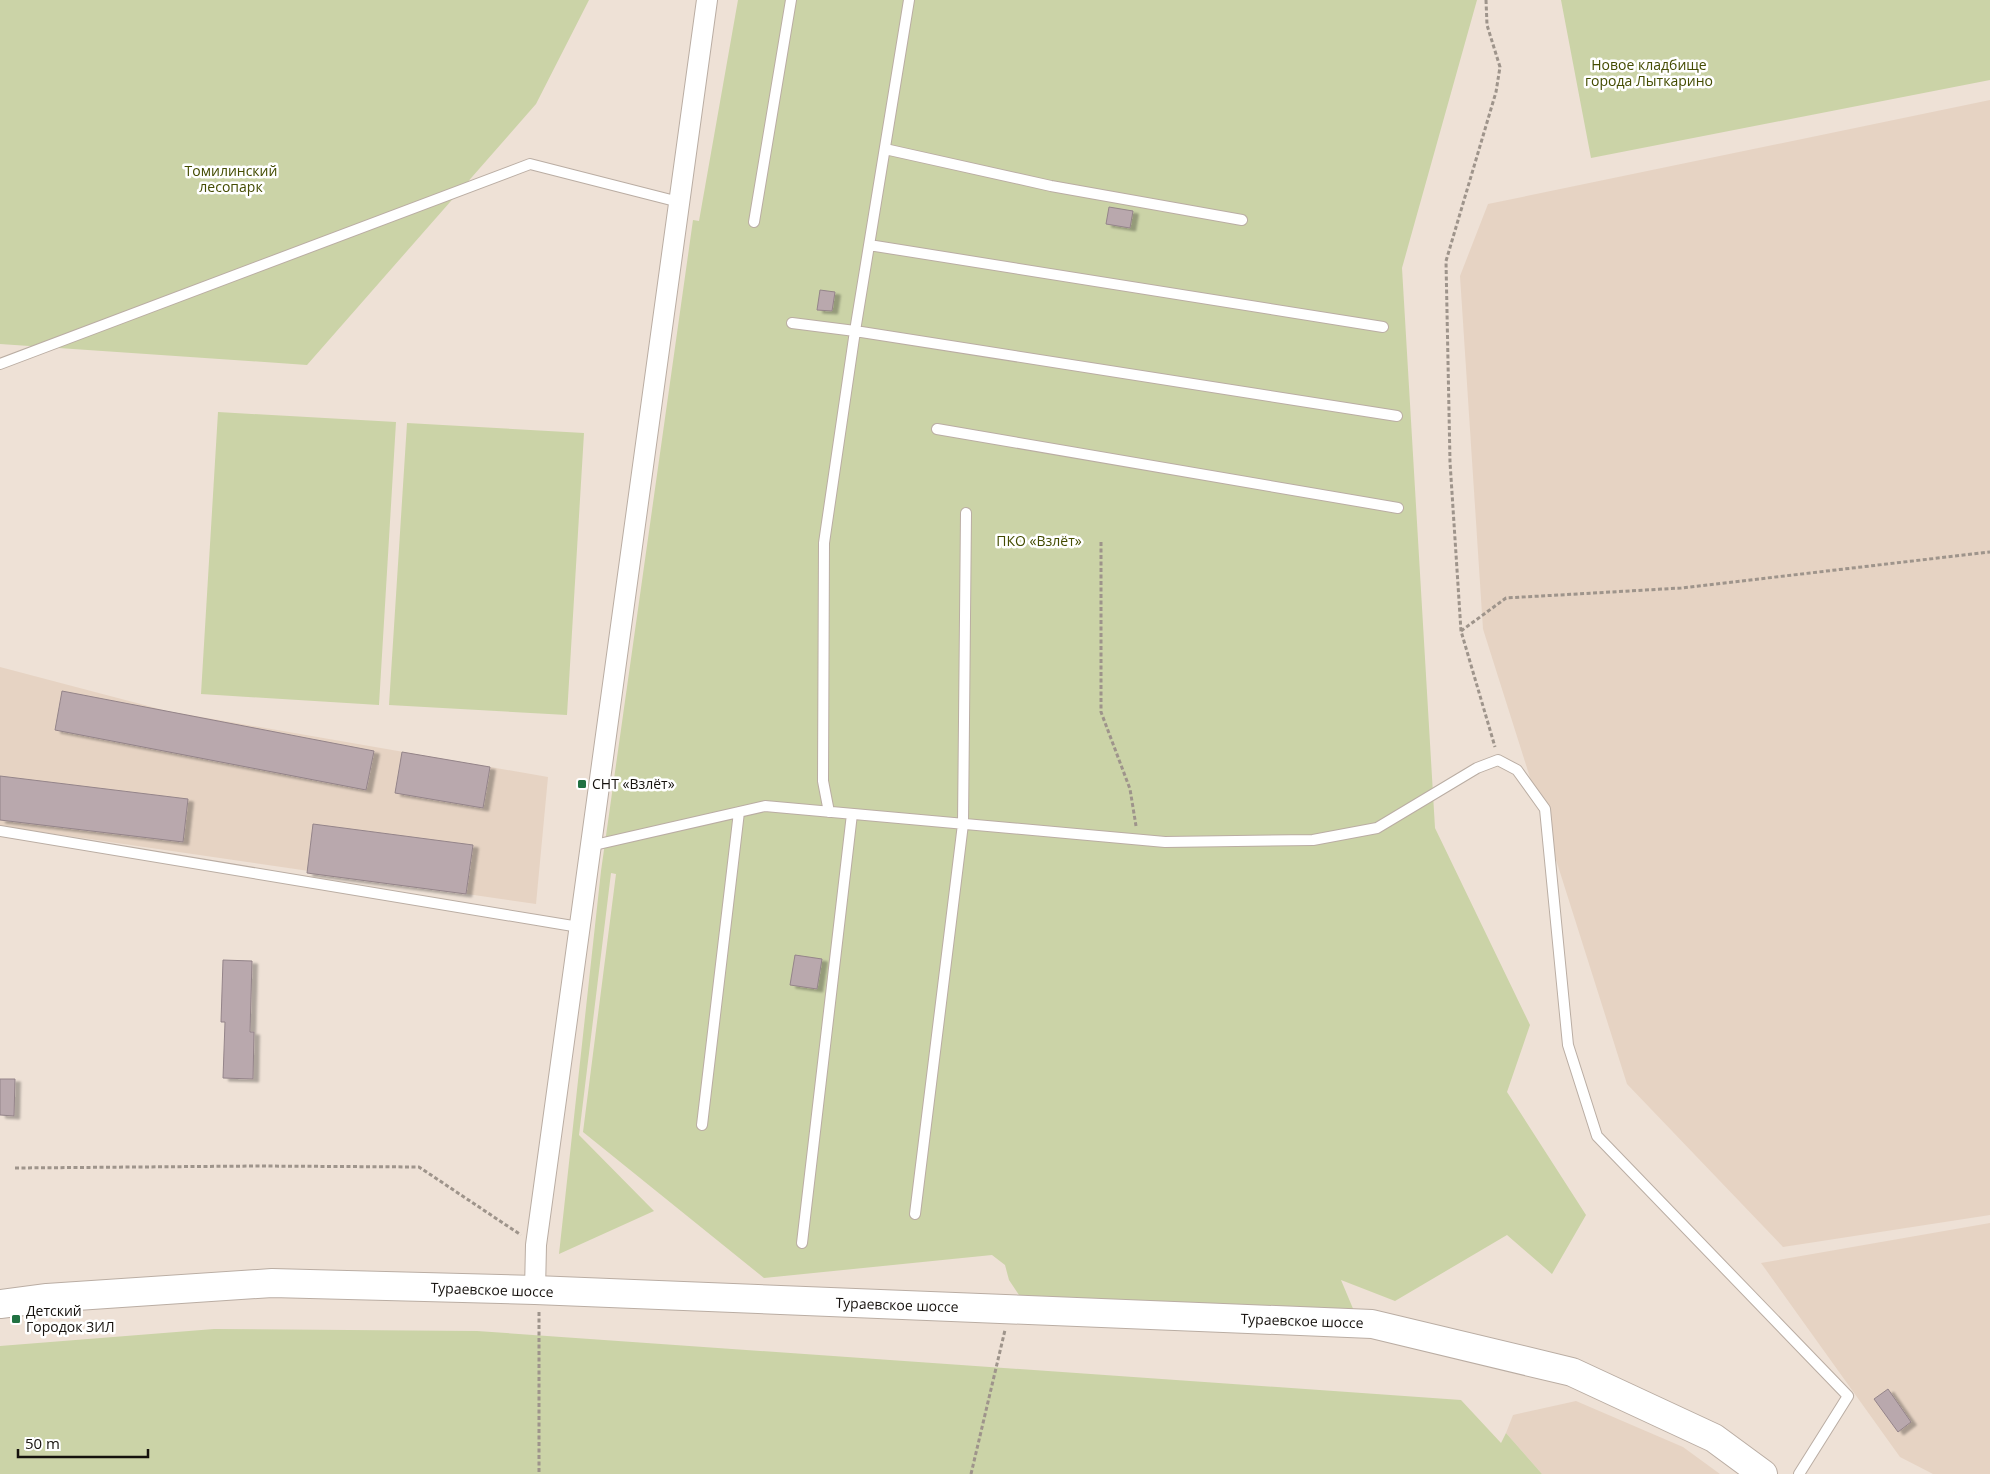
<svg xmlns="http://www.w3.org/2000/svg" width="1990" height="1474" viewBox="0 0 1990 1474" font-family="'Open Sans',sans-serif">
  <defs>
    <filter id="shadow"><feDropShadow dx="5.5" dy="3" stdDeviation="1" flood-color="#0004"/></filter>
  </defs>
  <rect width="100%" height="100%" fill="#eee1d6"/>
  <path fill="#e6d3c3" d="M1990,100V1215L1783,1247L1627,1084L1483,629L1460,276L1488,204Z
    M0,667L167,711L548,777L536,904L0,826Z
    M1990,1223V1474H1933L1900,1457L1761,1263Z
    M1576,1401L1683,1447L1720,1474H1542L1506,1433L1513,1415Z"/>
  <path fill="#cbd3a7" d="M0,0H589L536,104L307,365L0,344Z
    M738,0H1477L1402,268L1435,828L1530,1025L1507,1092L1586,1215L1552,1274L1507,1235L1395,1301L1341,1280L1354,1311L1021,1298L1009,1280L1005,1265L992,1255L764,1278L583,1132L616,874L611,873L579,1135L654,1211L559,1254L601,871L693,220L699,221Z
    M1561,0H1990V80L1591,158Z
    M218,412L396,422L379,705L201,694Z
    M407,423L584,433L567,715L389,705Z
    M214,1329L477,1331L1461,1400L1501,1443L1506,1433L1542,1474H0V1346Z"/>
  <path fill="#b9a8ad" stroke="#948489" filter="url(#shadow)" d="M1109,207L1133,211L1130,228L1106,224Z
    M820,290L835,292L832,311L817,310Z
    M62,691L374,751L366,790L55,730Z
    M402,752L490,767L483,808L395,793Z
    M0,776L188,799L183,842L0,820Z
    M313,824L473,845L466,894L307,873Z
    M795,955L822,959L817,989L790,985Z
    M223,960L252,961L250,1032H254L253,1079L223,1078L225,1022H221Z
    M0,1079H15L14,1116L0,1115Z
    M1888,1389L1911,1422L1898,1432L1874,1399Z"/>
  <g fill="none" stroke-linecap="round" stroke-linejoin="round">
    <g stroke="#baada3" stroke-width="12">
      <path id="lane" d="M885,149L1051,186L1242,220
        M754,222L791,0
        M869,245L1383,327
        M792,323L855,331L1397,416
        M0,364L530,164L679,202
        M937,429L1398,508
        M829,812L823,781L824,543L855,331L909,0
        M0,831L579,927
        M590,846L765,806L1165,842L1313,840L1377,828L1477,768L1498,760L1517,770L1545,809L1568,1045L1597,1136L1848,1396L1799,1474
        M702,1125L739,812
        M915,1214L963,824L966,513
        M802,1243L852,814"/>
    </g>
    <g stroke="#baada3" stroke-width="22">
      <path id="street" d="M535,1290L536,1245L707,0"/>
    </g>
    <g stroke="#baada3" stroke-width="30">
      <path id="secondary" d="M0,1304L47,1298L272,1283L535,1290L1372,1324L1572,1372L1714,1438L1763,1474"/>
    </g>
    <path stroke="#9e948b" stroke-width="3" stroke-dasharray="4 2.5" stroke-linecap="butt" d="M1486,0L1487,25L1500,67L1496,92L1446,261L1450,462L1461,631L1495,747
      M1101,542V712L1130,789L1136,826
      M1461,631L1506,598L1681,588L1990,552
      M15,1168L258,1166L419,1167L521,1235
      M539,1312V1474
      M971,1474L1005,1330"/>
    <use href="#lane" stroke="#fff" stroke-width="10"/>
    <use href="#street" stroke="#fff" stroke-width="20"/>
    <use href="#secondary" stroke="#fff" stroke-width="28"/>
  </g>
  <g fill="#207142" stroke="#fff" stroke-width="2">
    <rect x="577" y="779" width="10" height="10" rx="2.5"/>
    <rect x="11" y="1314" width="10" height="10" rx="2.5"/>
  </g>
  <g text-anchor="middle" stroke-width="5" stroke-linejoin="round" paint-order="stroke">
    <g font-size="14" fill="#444c02" stroke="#fff">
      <text x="1649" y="70">Новое кладбище<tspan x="1649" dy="16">города Лыткарино</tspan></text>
      <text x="231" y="176">Томилинский<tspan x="231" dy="16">лесопарк</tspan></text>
      <text x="1039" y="546">ПКО «Взлёт»</text>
    </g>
    <g font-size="14" fill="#15110d" stroke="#fff" text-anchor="start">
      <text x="592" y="789">СНТ «Взлёт»</text>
      <text x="26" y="1316">Детский<tspan x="26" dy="16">Городок ЗИЛ</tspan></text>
    </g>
    <g font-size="14" fill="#15110d" stroke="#fff">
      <text transform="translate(492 1290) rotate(2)" y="5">Тураевское шоссе</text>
      <text transform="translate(897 1305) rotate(2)" y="5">Тураевское шоссе</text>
      <text transform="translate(1302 1321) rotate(2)" y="5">Тураевское шоссе</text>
    </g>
  </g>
  <path d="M18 1449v8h130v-8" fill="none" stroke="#15110d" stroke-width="2.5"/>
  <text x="25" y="1449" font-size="15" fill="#15110d" stroke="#ffffff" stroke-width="4" paint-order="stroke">50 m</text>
</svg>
